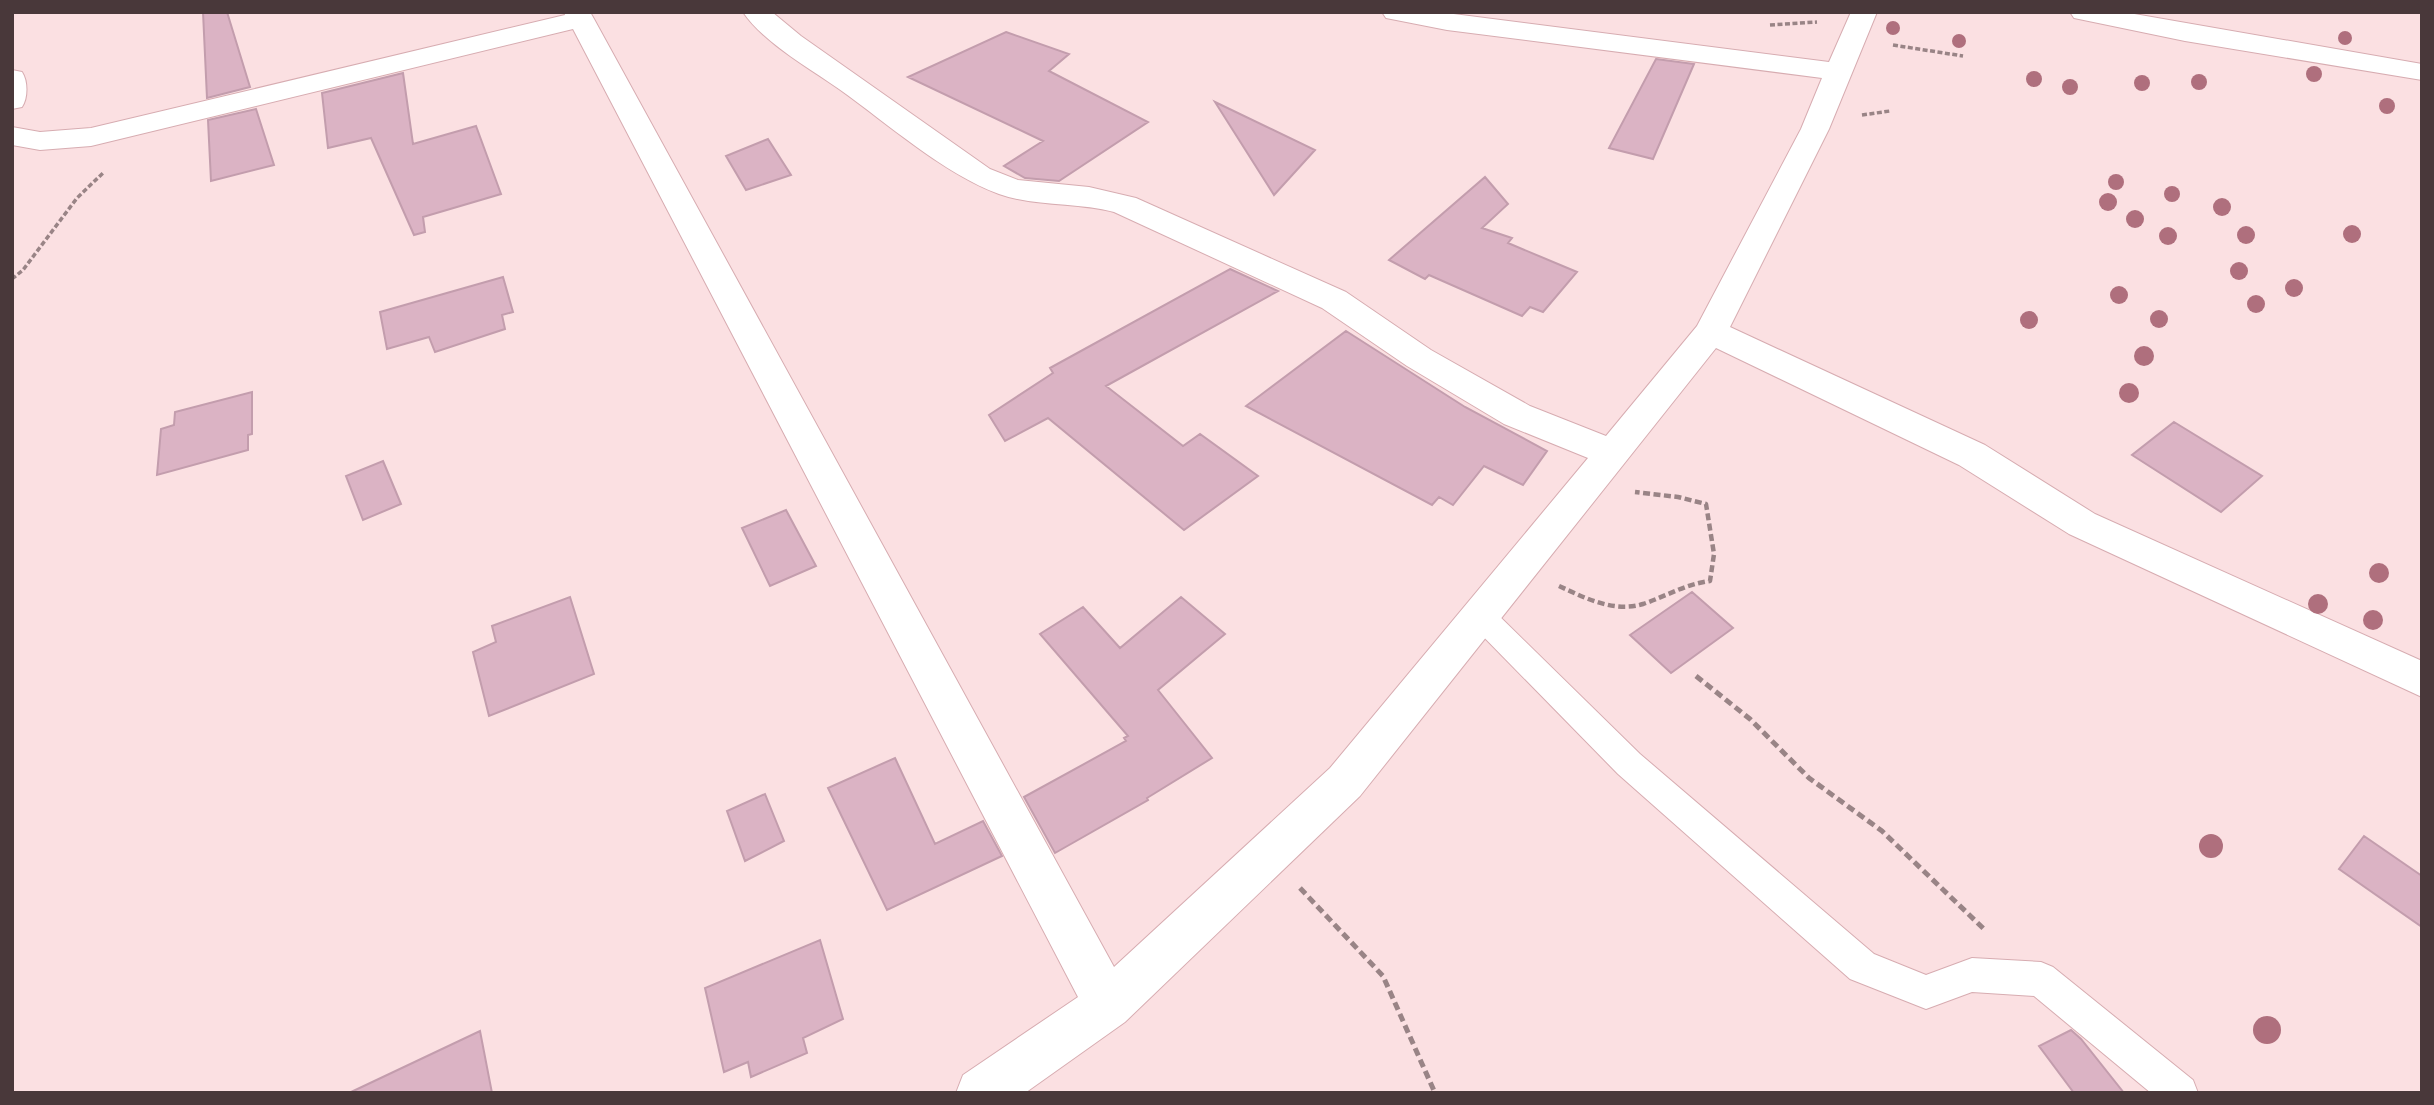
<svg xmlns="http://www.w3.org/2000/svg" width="2434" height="1105" viewBox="0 0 2434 1105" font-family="Arial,sans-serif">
  <rect width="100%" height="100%" fill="#fbe0e2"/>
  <path fill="#dbb3c4" stroke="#c39dad" stroke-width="2" d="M203,12H227L250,87L207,98Z
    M1006,32L1069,54L1049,71L1148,122L1059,181L1025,178L1004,166L1043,141L908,77Z
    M1656,59L1694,64L1653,159L1609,148Z
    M403,73L413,144L476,126L501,194L423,217L425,232L414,235L371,138L328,148L322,93Z
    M1215,102L1315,150L1274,195Z
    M256,109L274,165L211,181L208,120Z
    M768,139L791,175L746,190L726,156Z
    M1485,177L1508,204L1482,228L1512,238L1508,243L1577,272L1543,312L1530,307L1522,316L1429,275L1425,279L1389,260Z
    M1230,269L1278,291L1106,386L1183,446L1200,434L1258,476L1184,530L1048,418L1005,441L989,415L1053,373L1050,368Z
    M503,277L513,312L502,315L505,329L435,352L429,337L387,349L380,312Z
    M1346,331L1465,407L1547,451L1523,485L1484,466L1453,505L1439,497L1432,505L1246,406Z
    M252,392V434L248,435V450L157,475L161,429L174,425L175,412Z
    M2174,422L2262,476L2221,512L2132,455Z
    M383,461L401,504L363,520L346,476Z
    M786,510L816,566L770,586L742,528Z
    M1692,592L1733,628L1671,673L1630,635Z
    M570,597L594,674L489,716L473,652L496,642L492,626Z
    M1181,597L1225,634L1158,690L1212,758L1147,798L1148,800L1055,853L1024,797L1126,741L1124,738L1128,736L1040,634L1083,607L1120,648Z
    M895,758L935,844L983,821L1002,856L887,910L828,788Z
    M765,794L784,841L745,861L727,811Z
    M2364,836L2422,876V927L2339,869Z
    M820,940L843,1019L803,1038L807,1053L751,1077L748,1062L724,1072L705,988Z
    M2071,1030L2081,1039L2124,1093H2074L2039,1046Z
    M480,1031L492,1093H349Z"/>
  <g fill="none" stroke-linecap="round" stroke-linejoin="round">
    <g stroke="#d7acb1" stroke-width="2">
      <path id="lane" d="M1480,603L1490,607L1640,754L1874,954L1926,975L1972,958L2041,962L2053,967L2193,1080L2198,1093H2151L2034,996L1972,992L1926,1009L1850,979L1618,774L1470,623L1465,615L1470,607Z"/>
    </g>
    <g stroke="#d7acb1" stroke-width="2">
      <path id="street" d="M564,12H590L594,19L1114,967L1330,768L1588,458L1504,424L1407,366L1322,308L1114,212C1077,202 1036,207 999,194C944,174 887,123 839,89C809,68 763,42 743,12H772L801,36L990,169L1018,180L1089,187L1136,198L1346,292L1431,350L1530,406L1606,436L1697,326L1801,129L1822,78L1447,30L1386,18L1382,12H1438L1829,62L1851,12H1877L1829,129L1730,327L1985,445L2095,514L2422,661V697L2069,534L1959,465L1716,348L1360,796L1125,1022L1025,1093H956L963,1075L1078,997L573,29L91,146L40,150L12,145V127L40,132L91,128L565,15Z
        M2070,12H2123L2422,64V80L2185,41L2074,18Z
        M12,70L22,72C28,81 28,98 22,107L12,109Z"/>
    </g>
    <path stroke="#998486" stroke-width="3.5" stroke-dasharray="5 2.5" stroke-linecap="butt" d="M1770,25L1817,22
      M1893,45L1963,56
      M1862,115L1890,111
      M12,279L23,270L77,198L104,172"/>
    <path stroke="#998486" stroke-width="4.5" stroke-dasharray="7 3.5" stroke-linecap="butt" d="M1559,586C1585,598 1614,613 1643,604C1667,596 1685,584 1710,581L1714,554L1706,504L1678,497L1635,492"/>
    <path stroke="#998486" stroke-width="5" stroke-dasharray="8 4.5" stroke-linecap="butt" d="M1696,676L1750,719L1809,778L1882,831L1985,930
      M1300,888L1383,976L1435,1093"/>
    <use href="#lane" fill="#fff" fill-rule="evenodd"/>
    <use href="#street" fill="#fff" fill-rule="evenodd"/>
  </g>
  <g fill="#af6f7d">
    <circle cx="1893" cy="28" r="7"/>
    <circle cx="2345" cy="38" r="7"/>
    <circle cx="1959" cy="41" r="7"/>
    <circle cx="2314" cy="74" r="8"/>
    <circle cx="2034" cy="79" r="8"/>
    <circle cx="2199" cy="82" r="8"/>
    <circle cx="2142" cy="83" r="8"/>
    <circle cx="2070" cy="87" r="8"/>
    <circle cx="2387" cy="106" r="8"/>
    <circle cx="2116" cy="182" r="8"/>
    <circle cx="2172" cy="194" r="8"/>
    <circle cx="2108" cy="202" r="9"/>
    <circle cx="2222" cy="207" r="9"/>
    <circle cx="2135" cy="219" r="9"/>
    <circle cx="2352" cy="234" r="9"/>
    <circle cx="2246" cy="235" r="9"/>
    <circle cx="2168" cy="236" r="9"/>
    <circle cx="2239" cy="271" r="9"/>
    <circle cx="2294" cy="288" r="9"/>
    <circle cx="2119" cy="295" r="9"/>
    <circle cx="2256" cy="304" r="9"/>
    <circle cx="2159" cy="319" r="9"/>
    <circle cx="2029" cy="320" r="9"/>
    <circle cx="2144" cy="356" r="10"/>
    <circle cx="2129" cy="393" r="10"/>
    <circle cx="2379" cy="573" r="10"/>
    <circle cx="2318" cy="604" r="10"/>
    <circle cx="2373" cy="620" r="10"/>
    <circle cx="2211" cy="846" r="12"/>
    <circle cx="2267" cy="1030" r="14"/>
  </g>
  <rect width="2434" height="1105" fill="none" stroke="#49383a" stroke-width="28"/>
</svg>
